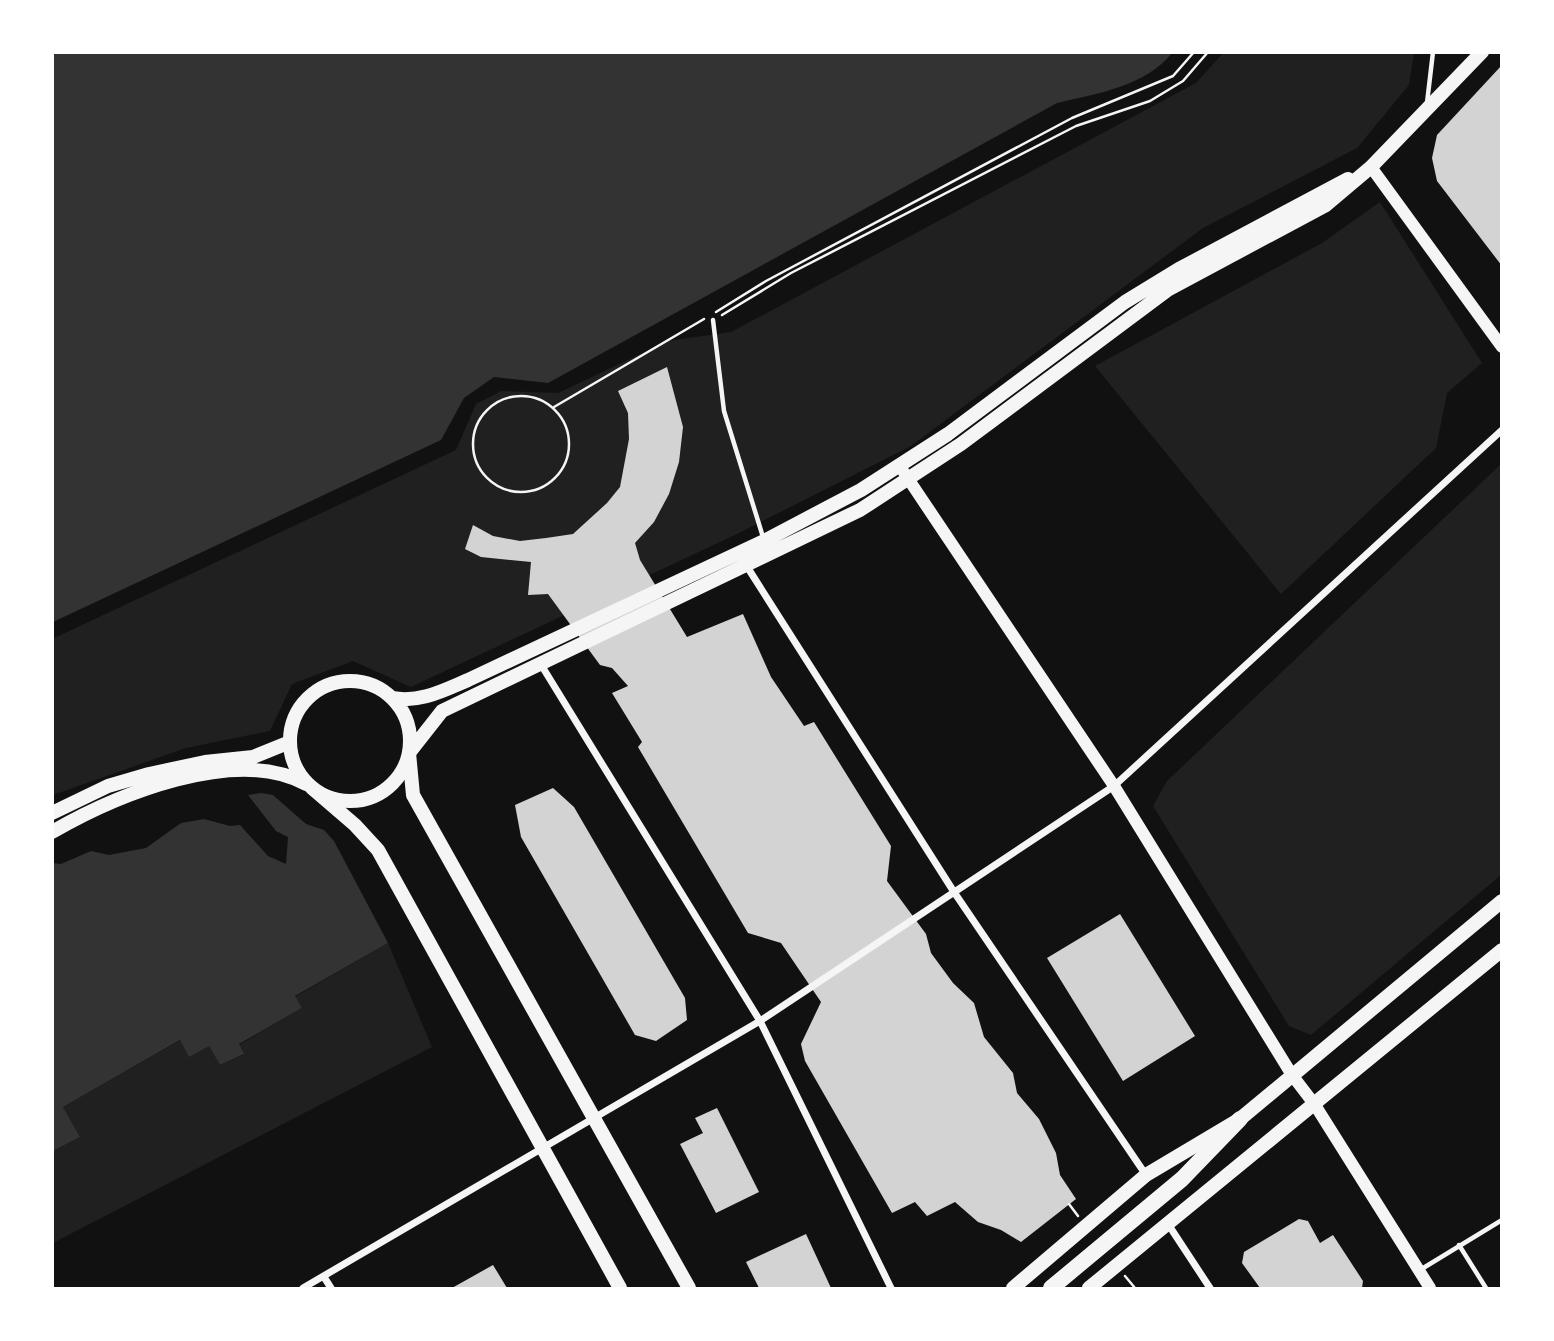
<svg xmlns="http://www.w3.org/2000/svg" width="1554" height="1341" viewBox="0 0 1554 1341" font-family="Spectral,serif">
  <rect width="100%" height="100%" fill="#111"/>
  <path fill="#202020" d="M1223,53H1414L1409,85L1357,148L1203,228L911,446L737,534L411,687L353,661L292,684L270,731L186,748L53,795L52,639L456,450L476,404L501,391L558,393L668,341L731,332L1196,83Z
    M1380,202L1482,363L1447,393L1436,448L1281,594L1095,366L1322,243Z
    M1501,464V875L1311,1035L1289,1026L1153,806L1167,781Z
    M388,943L432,1047L53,1243V1151L80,1137L63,1107L181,1040L209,1046L220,1065L243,1055L239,1045L302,1008L295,997Z"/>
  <path fill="#333" d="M52,53L53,52L1172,53C1146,86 1096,94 1057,103L548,383L494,377L464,398L441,440L53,622Z
    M261,793L273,795L306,824L324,830L334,841L388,943L295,996L302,1008L239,1044L244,1054L220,1065L209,1046L189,1057L180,1040L63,1107L80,1137L53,1151V863L61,864L91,851L109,855L146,848L181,823L204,819L230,826L240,825L268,856L286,864L288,837L276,831L248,795Z"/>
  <path fill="#d3d3d3" d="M1502,65V266L1437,181L1432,158L1437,135Z
    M667,367L683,427L679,462L669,494L654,522L635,543L640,560L687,637L743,614L771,677L804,726L814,722L891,846L887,881L926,934L931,953L953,983L974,1003L984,1037L1013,1073L1017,1093L1039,1119L1056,1153L1060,1175L1076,1199L1021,1242L1001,1230L978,1222L955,1202L927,1216L915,1202L892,1213L805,1061L801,1044L821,1002L781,943L748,933L638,747L642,742L612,693L628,686L612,668L600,665L548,594L528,595L531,562L481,557L465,549L473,525L493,536L520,541L546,538L573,534L607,503L620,487L629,439L628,413L618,391Z
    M553,788L574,807L685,998L687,1020L656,1041L635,1035L521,837L515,805Z
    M1120,914L1195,1036L1123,1081L1047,958Z
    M717,1108L759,1192L716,1213L680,1144L703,1133L695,1118Z
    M1299,1219L1308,1221L1320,1243L1333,1235L1363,1281L1362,1288H1260L1242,1263L1244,1252Z
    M806,1234L831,1288H759L746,1262Z
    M493,1265L507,1288H452Z"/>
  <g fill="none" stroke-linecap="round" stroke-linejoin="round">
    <path stroke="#f5f5f5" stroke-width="2.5" d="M716,312L766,281L1072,118L1173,76L1194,52
      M722,315L791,273L1076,126L1150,101L1183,81L1208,52
      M473 444a48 48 0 1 1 96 0a48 48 0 1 1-96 0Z
      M554,407L704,319
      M1069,1204L1078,1216
      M1125,1276L1135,1288"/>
    <path stroke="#f5f5f5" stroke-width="4.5" d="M1427,103L1433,52
      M713,320L724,411L763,537
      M1459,1245L1486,1288
      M1420,1270L1502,1220"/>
    <path stroke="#f5f5f5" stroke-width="7" d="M746,565L954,892L1146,1175
      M540,663L760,1021L891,1288
      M1168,1224L1210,1288
      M324,1277L331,1288
      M303,1288L760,1021L1114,786L1502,430"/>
    <path stroke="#f5f5f5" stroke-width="12" d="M1371,167L1502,347
      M903,471L1114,786L1292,1075L1315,1105L1430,1288"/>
    <path stroke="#f5f5f5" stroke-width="14" d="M290 741a60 60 0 1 1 120 0a60 60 0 1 1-120 0Z
      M392,698C420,703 442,691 468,680L764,541L861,490L948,434L1125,302L1179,269L1348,179
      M409,753L442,711L860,510L961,444L1169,289L1326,205L1371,167L1482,52
      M52,813L108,786L149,774L205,762L253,757L290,742
      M52,832C116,795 236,745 306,784
      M1013,1288L1146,1175L1240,1119L1502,901
      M1089,1288L1502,950"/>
    <path stroke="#f5f5f5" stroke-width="14" d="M409,753L413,795L689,1288
      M312,788L355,825L378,850L620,1288"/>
    <path stroke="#f5f5f5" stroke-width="16" d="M1051,1288L1182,1179L1240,1119"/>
  </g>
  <rect width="1554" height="1341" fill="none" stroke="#ffffff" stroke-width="108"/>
</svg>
